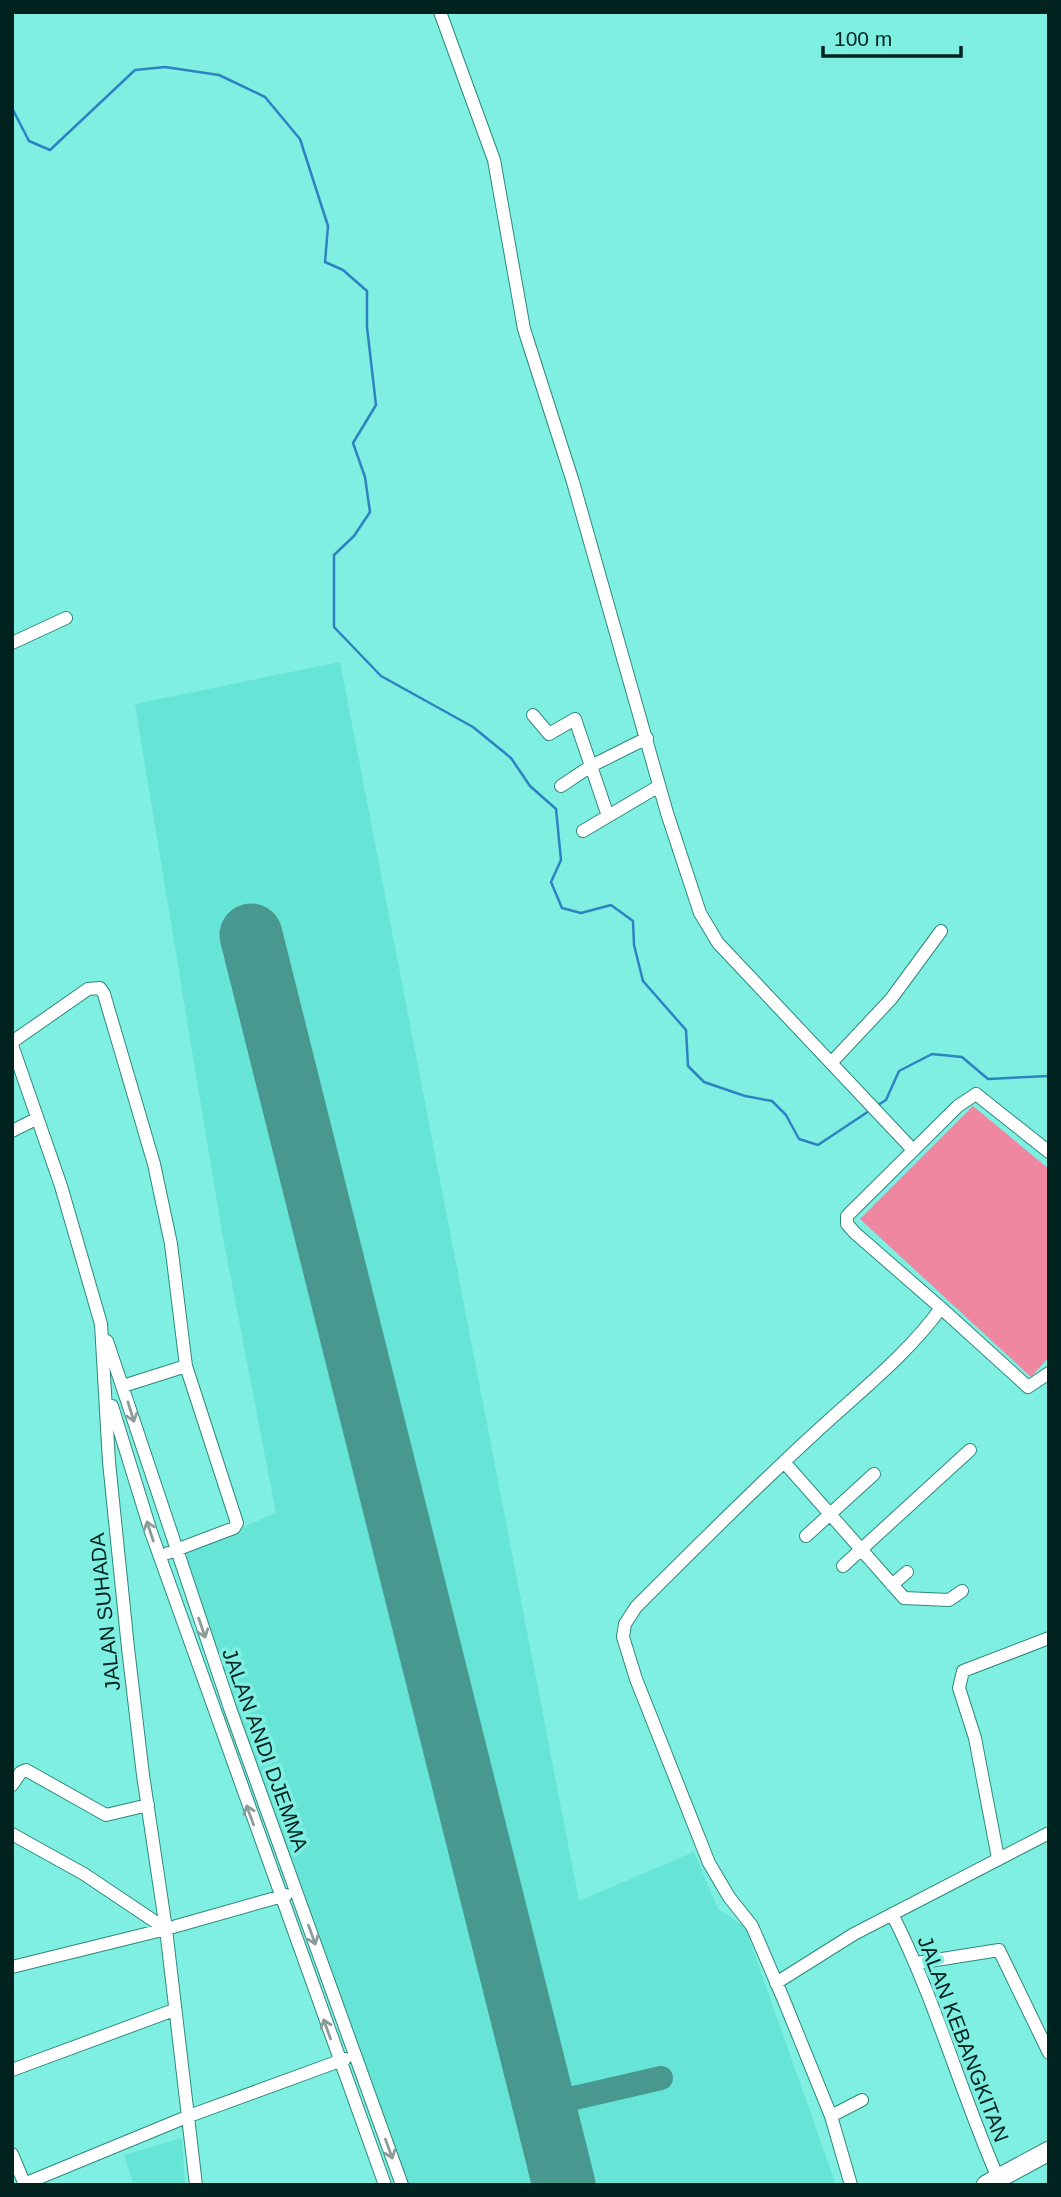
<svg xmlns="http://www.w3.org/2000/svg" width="1061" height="2197" viewBox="0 0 1061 2197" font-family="Helvetica,sans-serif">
  <rect width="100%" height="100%" fill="#7eefe1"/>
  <path fill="#66e4d5" d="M340,662L579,1901L694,1852L718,1909L745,1927L836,2185H409L181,1554L276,1513L222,1232L135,704Z
    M182,2138L185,2185H134L124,2155Z"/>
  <path fill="#ef87a1" d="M973,1106L1049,1169V1357L1031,1377L860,1219Z"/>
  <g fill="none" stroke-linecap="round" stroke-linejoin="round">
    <path stroke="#2d83c2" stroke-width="2.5" d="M12,108L29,141L50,150L135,70L165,67L219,75L265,97L300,139L328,226L325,262L343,270L367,291V327L376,405L353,443L365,477L370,512L354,536L334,555V627L381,676L473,727L511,758L530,786L556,809L561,860L551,882L562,908L581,913L611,905L633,921L634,945L643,981L686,1030L688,1066L704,1082L745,1096L772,1101L786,1115L799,1139L818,1145L869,1111
      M878,1105L886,1100L899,1071L932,1054L962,1057L988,1079L1049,1076"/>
    <path stroke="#48988f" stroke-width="24" d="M544,2105L661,2078"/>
    <path stroke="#48988f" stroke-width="63" d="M251,935L564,2185"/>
    <g stroke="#2f887e" stroke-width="14">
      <path id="minor" d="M440,12L494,160L524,329L573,482L667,813L700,913L718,943L913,1150
        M12,643L66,618
        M533,715L549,734L575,719L608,816
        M561,786L591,766L647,738
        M583,831L659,786
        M12,1042L88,989L100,988L104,994L154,1164L171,1244L186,1366L237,1523L234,1528L168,1553
        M12,1045L61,1186L101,1324L109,1462L128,1648L143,1775L166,1929L196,2185
        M831,1063L891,999L941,931
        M12,1131L36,1119
        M941,1308L855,1233L847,1224V1216L958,1106L976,1094L1049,1152
        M107,1341L231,1711L402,2185
        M123,1386L186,1366
        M112,1406L151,1532L385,2185
        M784,1462L904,1598L949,1600L962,1591
        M806,1536L874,1474
        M843,1566L970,1450
        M892,1585L907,1572
        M12,1785L21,1772L26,1770L106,1815L148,1805
        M12,1834L84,1874L166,1929
        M998,1858L975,1738L959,1688L963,1671L1049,1638
        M892,1914C935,1998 960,2091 998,2178
        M917,1963L999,1950L1049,2053
        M12,1967L166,1929L286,1895
        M776,1983L854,1934L1049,1833
        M12,2070L174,2010
        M831,2116L862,2100
        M12,2154L25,2185
        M24,2184L189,2116L345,2059
        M851,2185L831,2116L783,1998L752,1926L729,1897L709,1863L636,1679L623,1637L625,1624L636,1607C695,1548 754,1489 816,1432C858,1393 907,1355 941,1308L1028,1387L1049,1373"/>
    </g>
    <g stroke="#2f887e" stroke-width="21">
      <path id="highway" d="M986,2185L1049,2151"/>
    </g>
    <use href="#minor" stroke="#fff" stroke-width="12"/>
    <use href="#highway" stroke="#fff" stroke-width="19"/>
  </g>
  <defs><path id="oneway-shaft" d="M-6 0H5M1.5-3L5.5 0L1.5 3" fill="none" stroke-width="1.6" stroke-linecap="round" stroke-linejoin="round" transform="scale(1.75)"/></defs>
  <g stroke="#8c9c9b">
    <use href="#oneway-shaft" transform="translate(131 1412) rotate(73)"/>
    <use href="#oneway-shaft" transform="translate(150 1531) rotate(-108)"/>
    <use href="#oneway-shaft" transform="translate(202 1628) rotate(71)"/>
    <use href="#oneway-shaft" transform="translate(250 1815) rotate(-110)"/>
    <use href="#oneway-shaft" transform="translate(312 1935) rotate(70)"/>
    <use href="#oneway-shaft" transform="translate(327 2029) rotate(-110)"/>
    <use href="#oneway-shaft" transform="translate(389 2149) rotate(70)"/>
  </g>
  <g text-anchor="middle" stroke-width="7" stroke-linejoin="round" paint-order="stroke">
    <g font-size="21" fill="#002320" stroke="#7eefe1">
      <text transform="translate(105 1612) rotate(-96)" y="7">JALAN SUHADA</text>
      <text transform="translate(265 1750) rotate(70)" y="7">JALAN ANDI DJEMMA</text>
      <text transform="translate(963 2039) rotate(69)" y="7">JALAN KEBANGKITAN</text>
    </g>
  </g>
  <rect width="1061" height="2197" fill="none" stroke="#002320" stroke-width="28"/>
  <path d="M823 46v10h138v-10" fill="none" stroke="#002320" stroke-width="3.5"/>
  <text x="834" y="46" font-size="21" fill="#002320" stroke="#7eefe1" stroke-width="5" paint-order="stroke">100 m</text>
</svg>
